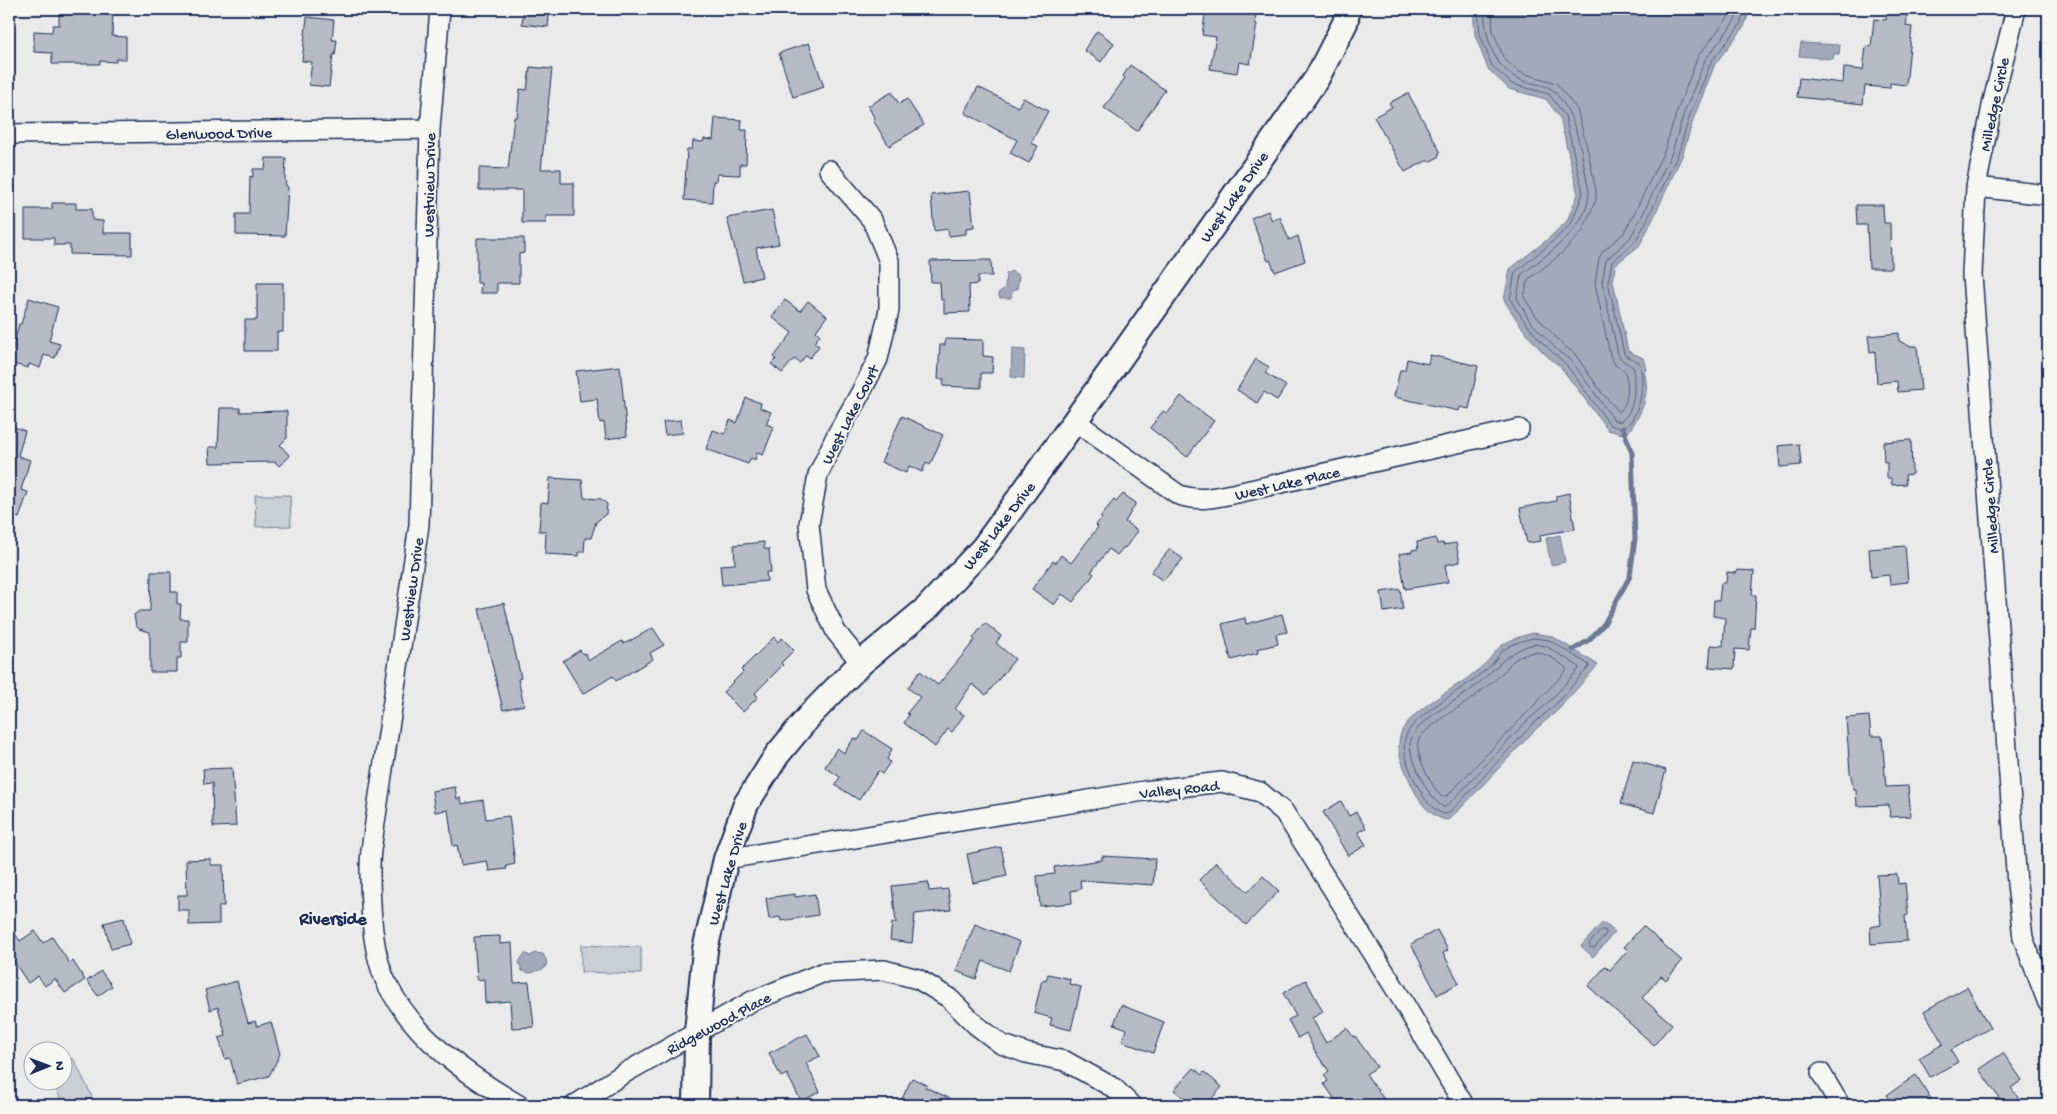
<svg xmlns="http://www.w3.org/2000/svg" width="2057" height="1114" viewBox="0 0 2057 1114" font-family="'Gochi Hand',sans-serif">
  <rect width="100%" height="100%" fill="#e9eae9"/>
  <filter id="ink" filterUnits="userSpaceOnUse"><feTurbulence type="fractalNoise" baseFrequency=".02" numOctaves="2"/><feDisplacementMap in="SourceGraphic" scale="10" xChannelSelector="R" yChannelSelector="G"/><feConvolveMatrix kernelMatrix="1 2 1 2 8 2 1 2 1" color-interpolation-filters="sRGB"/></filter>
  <g filter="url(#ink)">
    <path fill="#caced5" stroke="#727e9a" d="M255,495H290L291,526L256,527Z
      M581,945L641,947V974L581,972Z
      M73,1058L96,1105H64L52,1082H62L63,1063Z"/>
    <path fill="#a2aaba" stroke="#6c7995" d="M1473,9H1750L1744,27L1715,64L1694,117L1682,156L1651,223L1639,246L1616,264L1613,281L1628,351L1643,358L1646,370L1644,371C1651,395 1641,416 1626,435L1608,430L1560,366C1536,350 1519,324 1504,300L1510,269L1548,239L1567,221L1578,194L1560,118L1546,99L1509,89L1488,69L1475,35Z
      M1801,43L1840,45L1839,54H1834L1833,59L1799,56Z
      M1011,271L1019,276L1017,289L1012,291L1011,298H1000L998,293L1005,288L1006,274Z
      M1012,349L1025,350L1024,378L1011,377Z
      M1560,535L1565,562L1551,565L1546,538Z
      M1533,633L1552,636L1598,665L1558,710L1536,729L1461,808L1448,820C1431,818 1420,803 1413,788C1406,772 1394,751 1401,733C1410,710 1455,689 1474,673C1480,668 1487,663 1491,657C1495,653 1497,649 1501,646C1511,639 1522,636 1533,633Z
      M1603,922L1615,932L1593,957L1581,946Z
      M525,953L530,956L535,953L543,954L547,962L545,968L531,973L522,971L519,962Z"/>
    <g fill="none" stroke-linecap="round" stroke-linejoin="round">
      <path stroke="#516083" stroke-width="1" d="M1478,9L1480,34L1492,66L1512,84L1549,94L1565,116L1583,193L1571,224L1551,243L1515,272L1510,299C1525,324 1542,345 1565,363L1610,425L1623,429C1641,416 1646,382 1639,362L1626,356L1624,353L1608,282L1612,262L1635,242L1647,220L1678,154L1690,115L1711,62L1740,25L1745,9
        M1484,9C1486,40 1493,72 1527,82C1535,84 1549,85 1555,92C1579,119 1582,158 1589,192C1589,228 1546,255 1521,275L1517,298L1530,321L1559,352L1570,359L1614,420L1620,422C1638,409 1633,386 1634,368L1622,360L1618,354L1602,282L1606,260L1630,238L1641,218L1672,152L1684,113L1705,60L1734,22L1739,9
        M1492,9L1493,31L1504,59L1519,72L1556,83L1577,109L1588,151L1596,191V200L1582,232L1561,254L1528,280L1524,297L1536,316L1564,346L1574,353L1602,393L1619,412C1629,404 1629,383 1625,371L1615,365L1610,355L1595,283L1599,258L1603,251L1624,233L1634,214L1665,149L1677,111L1698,56L1728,18L1731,9
        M1534,638L1549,640L1588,664L1589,667L1554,706L1532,725L1457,805L1447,814C1435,814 1425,800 1420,790C1412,776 1400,752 1406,736C1413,716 1460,691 1478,676C1484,671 1491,666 1495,660C1498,657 1499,654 1502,651C1511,644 1523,640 1534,638Z
        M1534,644L1546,646L1578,666L1579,669L1549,702L1527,721L1453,800L1445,807H1443C1429,797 1424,784 1417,769C1414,762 1410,751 1410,744C1413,721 1456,702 1473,688C1493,672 1508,650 1534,644Z
        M1534,652C1546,653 1557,660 1566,668V671C1528,713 1487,753 1448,795L1442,797C1433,789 1415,755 1418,742C1420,734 1430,728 1436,723C1447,713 1460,708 1471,699C1482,691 1493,682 1503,672C1507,669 1509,664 1513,661C1519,656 1526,654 1534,652Z
        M1602,930L1606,931V934L1594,948H1591L1589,944Z"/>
      <path stroke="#6c7995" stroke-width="5" d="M1573,650L1589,640L1604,624L1630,576L1635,539L1632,453L1623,428"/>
    </g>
    <path fill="#b6bbc6" stroke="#1b2f5e" d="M59,9H113L112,36L126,37V59H116V62L100,61V64H52V53L34,52V31L52,32L53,25H59Z
      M524,9H550L548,27L522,24Z
      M1206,9H1234L1256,13L1255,23L1257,24L1250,64L1239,62L1237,73L1210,69L1216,37L1202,35Z
      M1887,9L1908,11L1906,26L1912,27L1906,85L1890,83V88L1865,86L1863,104L1797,97L1799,78L1843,83L1844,68L1863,70L1866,46L1871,47L1874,19L1886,20Z
      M307,17L334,20L332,40H337L335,55H333L329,87L309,85L312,62L302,61Z
      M1097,31L1114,43L1101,62L1084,50Z
      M809,43L824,87L793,97L779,53Z
      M1130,65L1165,90L1137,131L1104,108L1125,78L1123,76Z
      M530,67L552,69L541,169H561V183H574V216H546V223H522V190H479V168L508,169L514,117H517L520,89L527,90Z
      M978,87L1018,107L1023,98L1048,111L1031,143L1038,146L1029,163L1010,153L1017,140L965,113Z
      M892,92L899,104L907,99L924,125L889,146L873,120L875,119L868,106Z
      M1408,93L1440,151L1438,157L1431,161H1426L1405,172L1374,117L1392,107L1389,103Z
      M715,118L742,120L741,130H747L746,164H740V175L717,174L716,181H713L712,202L684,200L687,149H692L693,141L703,142L704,139L713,140Z
      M266,158H286L285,177L286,186L288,187L285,236L236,235V214H249L250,176L253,177V169H265Z
      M970,191L974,227L966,228V234L949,236L948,229L934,231L931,195Z
      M52,203H76V209H92V220L103,221V233H132V255L70,254V245H54V238H25V209H52Z
      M1856,205H1883L1884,223H1890L1891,268H1869L1867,225H1857Z
      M772,210L779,244L756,248L762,277L743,281L727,218Z
      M1268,211L1272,221L1280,217L1289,240L1298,236L1305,261L1275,272L1270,260L1268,261L1251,218Z
      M477,238H524V253L519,254V283H497V293H480L481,283H477Z
      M991,260L992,276H978V284L969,285L970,312L944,313V300H941L940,282H931L930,261Z
      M257,283H283V332H277V351H245V320H257Z
      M29,298L58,307L49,341L60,344L55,358L44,355L40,368L29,364L28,368L9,363L19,324H21Z
      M785,300L800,311L808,301L827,316L816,331L820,335L814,343L819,346L810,358L806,355L800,363L794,359L782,373L771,364L776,359L774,357L792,333L772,317Z
      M1899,333V341L1909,346H1917L1921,390L1898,392L1897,381L1877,383L1875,351L1870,352L1868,336Z
      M945,339L983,340V356L993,357L992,373H981V388L943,386L944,379H938L940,345H945Z
      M1430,355L1478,366L1469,409L1460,407L1459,411L1394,397L1400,370H1405L1407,359L1428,364Z
      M1256,359L1269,367L1265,373L1286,386L1277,400L1264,392L1257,403L1237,390Z
      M620,366L627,436L606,439L604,422L600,423L597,399L580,401L576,371Z
      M1181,396L1214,421L1187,457L1150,428L1163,411L1167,414Z
      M746,398L761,403L760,408L771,412L766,424L774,427L763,455L757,453L755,460L751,458L748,464L706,449L713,430L725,434L730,420L737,423Z
      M220,408H240V412L287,411V438L280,445L290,456L279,466L275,462L210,463L209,447H218Z
      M902,416L943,435L930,465L926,463L922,472L909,466L906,473L881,462Z
      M681,420L683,433L665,435L663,422Z
      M9,425L25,431L18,456L30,460L21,490L28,492L19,518L13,516L12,519L9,518Z
      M1911,440L1912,474L1905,475L1906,484L1892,485L1891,478H1887V462H1884L1883,442Z
      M1799,444L1801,465L1780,467L1778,446Z
      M550,478L582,480L584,498L601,499L607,504L606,514L596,522L591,538H585L584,552H579V556L545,554L546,531H539L541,502L548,503Z
      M1569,493L1575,529L1540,535L1541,541L1527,543L1520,508L1556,501V496Z
      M1123,494L1136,503L1125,522L1138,531L1125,548L1124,547L1117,555L1109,549L1091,572L1094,574L1073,602L1062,594L1054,605L1032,589L1053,561L1056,563L1061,555L1071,563L1098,527L1096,525L1102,518L1100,517L1114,500L1116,502Z
      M1436,538L1437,544L1443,543V545L1456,543L1460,562L1445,565L1448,582L1405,589L1399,554L1412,552V550L1418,549L1417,542Z
      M764,542V549H769L771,572H766L767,581L722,585L720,565L735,564L734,545Z
      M1905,546L1908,582L1890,584L1889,575L1871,577L1869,549Z
      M1170,549L1183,559L1163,581L1151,572Z
      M1737,570L1754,571L1752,595H1756L1754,628H1751L1749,650L1735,649L1734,669L1709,667L1711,645L1723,646L1725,618L1713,616L1714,600L1719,601L1721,583H1726L1727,572L1736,573Z
      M151,572H171V592H177V604H181L180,619H188V642H181V658H177V672H150V632L139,629L136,626L134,615L139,611H150Z
      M1400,589L1403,609L1384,612L1381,592Z
      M504,603L521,678L518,679L524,705L503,710L479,609Z
      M1282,614L1287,632L1276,634L1278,644L1257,649L1258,653L1231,660L1222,624L1245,618L1246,624Z
      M985,623L1001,636L996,643L1015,659L986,695L972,684L955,709L964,715L952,732L948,729L935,747L904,723L909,715L907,713L920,697L908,688L920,671L938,685L975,640L973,638Z
      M653,628L664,645L650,653L653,659L616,681L613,676L583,694L563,661L580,650L583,654L585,653L589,660L622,641L624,644Z
      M774,637L778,642L782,638L794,650L781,663L783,665L755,693L758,697L743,712L723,692L743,672L741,670Z
      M1869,716L1871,736H1882L1886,787L1908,786L1911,816L1890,817L1889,805L1857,806L1856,789H1854L1850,772L1846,718Z
      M864,731L892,749L887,759L890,762L882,774L878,771L859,800L835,785L840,777L825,767L837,748L844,753L854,738L858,740Z
      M1633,760L1666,770L1654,813L1621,804Z
      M232,768L236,826L213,827L212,783L204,784L203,769Z
      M455,787L457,799L461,798L462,804L483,800L486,819L509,816L515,864L506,866L507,869L489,871L487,861L461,865L457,845L453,846L448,810L435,812L432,791Z
      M1341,801L1349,816L1356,812L1366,828L1358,832L1366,845L1348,856L1323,812Z
      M1001,847L1007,876L973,883L967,854Z
      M1102,856L1155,859L1153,885L1080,880L1081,889L1071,891L1072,903L1040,906L1037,876L1055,874L1054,867L1102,860Z
      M211,859V865H223L224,906H219V924L189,925V910H178V895H187L186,860Z
      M1216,862L1248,892L1263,876L1279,891L1246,925L1199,880Z
      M1897,874L1898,884L1905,883L1908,915L1905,916L1907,941L1871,944L1870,927L1881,925L1877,875Z
      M928,882L929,891L948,889L951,910L915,914L912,943L890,940L892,923H896L892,886Z
      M795,894V897L815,894L818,915L781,921L780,917L769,919L766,898Z
      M124,918L130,944L111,949L104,923Z
      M975,924L1020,942L1009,971L983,961L976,979L956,971Z
      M9,925L20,941L35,931L43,943L52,937L70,964L73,961L85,980L65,993L55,979L45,986L38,976L28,983L9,954Z
      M1643,926L1682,961L1666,980L1661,976L1642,998L1672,1024L1654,1045L1588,986L1605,967L1610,970L1628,950L1624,947Z
      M1437,930L1448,950L1443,953L1459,983L1437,995L1411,944Z
      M500,936V944L512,943L514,983L529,982L534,1027L512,1028L510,1001L485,1003L484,979L477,980L474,937Z
      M101,971L112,986L98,996L87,981Z
      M1048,974L1070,979L1069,984L1081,987L1071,1030L1050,1025L1052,1018L1034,1013L1042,980L1046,981Z
      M1306,980L1323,1012L1312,1018L1326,1043L1347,1028L1353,1037L1355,1036L1377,1067L1366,1074L1388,1105H1339L1324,1084L1328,1081L1324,1075L1329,1071L1315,1052L1306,1033L1298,1038L1288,1020L1296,1016L1283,993Z
      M237,981L248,1023L255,1021L257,1026L271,1022L280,1054L269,1076L237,1084L230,1058L225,1059L219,1038L226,1036L218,1007L210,1010L205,990Z
      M1967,987L1990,1028L1951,1050L1958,1062L1930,1077L1919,1058L1943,1044L1924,1011Z
      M1121,1005L1164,1022L1153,1053L1122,1041L1127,1029L1114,1024Z
      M807,1034L820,1056L806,1063L820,1092L801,1101L787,1074L781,1077L769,1053Z
      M2003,1053L2022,1080L2011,1088L2019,1099L2010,1105H2004L1979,1069Z
      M1194,1068L1202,1075L1204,1072L1222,1087L1206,1105H1192L1174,1090Z
      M1916,1075L1935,1105H1894L1887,1095Z
      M912,1078L927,1085L925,1087L964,1105H899Z"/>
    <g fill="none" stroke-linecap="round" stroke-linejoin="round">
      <g stroke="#1b2f5e" stroke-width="22">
        <path id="minor" d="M440,9L430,129L419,525L371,850C369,868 370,886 371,904C372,929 376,963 388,986C417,1040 467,1075 519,1105
          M2016,9L1993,101L1976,187L1972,275L2017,884L2023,938L2048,1003
          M9,134L430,129
          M829,170L872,220L889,261V310L878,359L860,394L836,436L818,475L809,524L816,590L836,632L861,663
          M1976,187L2048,195
          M1075,421L1179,495C1200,502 1216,497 1237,493L1519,429
          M726,859L1144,791L1222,782L1260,792L1284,812L1398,993L1464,1105
          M1821,1073L1840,1105
          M575,1105L623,1074L752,1001L822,973L884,970L918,979L949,998L976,1025L1001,1044L1026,1053L1065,1061L1114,1088L1131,1105"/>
      </g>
      <g stroke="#1b2f5e" stroke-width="28">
        <path id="major" d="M696,1105L697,1032L705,950L726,859L746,804L777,755L811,714L861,663L926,609L984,547L1118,361L1317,78L1345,23L1348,9"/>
      </g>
      <use href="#minor" stroke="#f6f6f2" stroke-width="19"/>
      <use href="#major" stroke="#f6f6f2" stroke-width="24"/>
    </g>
  </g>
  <g text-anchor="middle" stroke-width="4" stroke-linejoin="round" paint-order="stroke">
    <g font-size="16" fill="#1b2f5e" stroke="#f6f6f2">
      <text transform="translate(1993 104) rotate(-78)" y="6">Milledge Circle</text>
      <text transform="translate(219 132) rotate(-1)" y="6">Glenwood Drive</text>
      <text transform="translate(428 185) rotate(-89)" y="6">Westview Drive</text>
      <text transform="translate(1233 196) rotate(-55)" y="6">West Lake Drive</text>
      <text transform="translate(849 414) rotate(-63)" y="6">West Lake Court</text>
      <text transform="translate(1287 482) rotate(-13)" y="6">West Lake Place</text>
      <text transform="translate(1989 506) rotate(-94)" y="6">Milledge Circle</text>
      <text transform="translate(998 525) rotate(-52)" y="6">West Lake Drive</text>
      <text transform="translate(410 589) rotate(-82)" y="6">Westview Drive</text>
      <text transform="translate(1179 788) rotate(-6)" y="6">Valley Road</text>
      <text transform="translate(726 873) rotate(-74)" y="6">West Lake Drive</text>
      <text transform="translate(718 1022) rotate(-28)" y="6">Ridgewood Place</text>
    </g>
    <g font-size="18" font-weight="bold" fill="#1b2f5e" stroke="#f6f6f2">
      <text x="333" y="924">Riverside</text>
    </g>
  </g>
  <rect width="2057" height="1114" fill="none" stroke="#f6f6f2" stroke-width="30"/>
  <rect x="15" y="15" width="2027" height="1084" fill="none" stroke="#1b2f5e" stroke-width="2" filter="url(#ink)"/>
  <g transform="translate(48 1066) rotate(89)"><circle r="24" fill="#f6f6f2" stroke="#9ea6b7"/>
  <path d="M0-4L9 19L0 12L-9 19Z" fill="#1b2f5e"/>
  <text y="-8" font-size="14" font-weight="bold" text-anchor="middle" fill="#1b2f5e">N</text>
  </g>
</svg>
